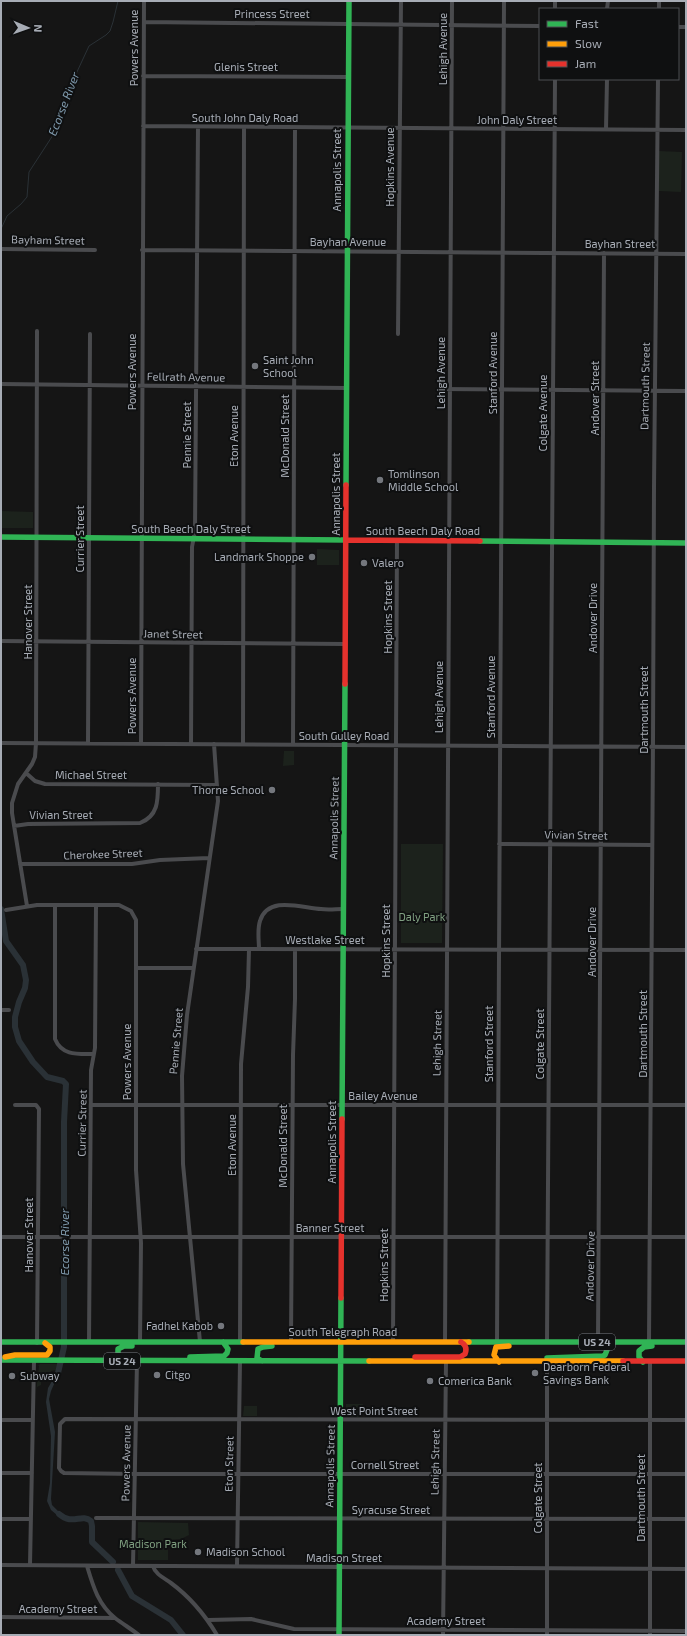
<svg xmlns="http://www.w3.org/2000/svg" width="687" height="1636" viewBox="0 0 687 1636" font-family="'Exo 2',sans-serif">
  <rect width="100%" height="100%" fill="#151515"/>
  <path fill="#1c221c" d="M659,151L682,152L681,192L659,191Z
    M1,511L33,512V528H1Z
    M317,549L339,550V565H317Z
    M284,751H294V765L283,766Z
    M401,844H443L442,943H401Z
    M40,1364H58L56,1370L51,1371L46,1378L41,1380V1385L37,1387L36,1393L39,1366H38Z
    M346,1404H363L362,1417H346Z
    M244,1406H257V1416H243Z
    M228,1448H235V1470H227Z
    M138,1522L188,1523L189,1535L183,1538V1539L168,1540V1560H138Z"/>
  <path fill="#2a3136" d="M58,1366H62L51,1391L49,1399L55,1432L51,1499L52,1505L64,1517L63,1520L51,1510L47,1501L50,1483L51,1436L46,1402L48,1388L55,1376Z"/>
  <g fill="none" stroke-linecap="round" stroke-linejoin="round">
    <path stroke="#2a3136" stroke-width="1" d="M1,229L7,216L21,204L27,197L29,172L55,132L66,91L76,74L89,46L106,35L110,31L113,22L118,1"/>
    <path stroke="#2a3136" stroke-width="6" d="M1,909L6,941L23,965L26,980L25,988L19,1002L15,1017V1027L19,1041L33,1062L47,1077L63,1081L66,1084L64,1122V1347L58,1373
      M59,1514C73,1526 81,1513 91,1521L92,1526V1542L113,1562
      M118,1570L132,1596L171,1620L183,1635"/>
    <path stroke="#4a4b4e" stroke-width="4" d="M555,9V1
      M607,9L608,1
      M659,9V1
      M144,22L540,26
      M678,27H686
      M143,76L348,77
      M143,126L686,130
      M606,129L607,79
      M1,249L95,250
      M142,250L686,254
      M398,334L401,1
      M1,384L346,388
      M439,389L686,391
      M1,641L345,644
      M1,743L686,747
      M88,743L90,334
      M141,743L144,1
      M191,744L192,547L195,531L198,127
      M243,744L244,127
      M293,744L295,128
      M26,773L35,781L45,784L217,785
      M14,826L28,824L140,823C158,816 158,801 158,784
      M499,844L652,845
      M20,864H132L160,860L209,858
      M55,905V1039C62,1056 78,1054 94,1054
      M27,906L12,813V803L18,784L32,764L35,757L36,743L37,331
      M6,910L37,905H119L131,911L136,920V1170L141,1243L140,1342
      M196,949L686,950
      M259,949C259,941 257,930 260,921C268,895 302,908 321,909C328,910 336,909 343,909
      M136,968H193
      M1,1010H9
      M15,1105H36L39,1109L37,1343
      M91,1105H686
      M1,1237H60
      M70,1237H686
      M89,1342L91,1070L95,1048L96,905
      M200,1342L183,1164L182,1076L187,1015L218,801L214,744
      M240,1342L241,1064L248,987L249,949
      M291,1342L293,1055L295,999V950
      M393,1342L397,540
      M445,1342L452,1
      M497,1342L504,1
      M547,1342L555,79
      M598,1342L604,253
      M649,1342L653,742L654,488L658,79
      M1,1420H32
      M686,1420L65,1419L60,1424L59,1468L61,1471L64,1473L135,1474H686
      M1,1473H32
      M96,1518L686,1519
      M1,1519H31
      M1,1565L686,1569
      M30,1565L34,1361
      M87,1566C93,1586 98,1604 115,1618C123,1624 131,1629 139,1635
      M133,1566L137,1361
      M153,1566C155,1574 164,1578 171,1583C190,1597 205,1615 217,1635
      M237,1566L240,1361
      M1,1617L115,1618
      M208,1620L251,1619L294,1629L686,1631
      M443,1635L446,1361
      M547,1635V1361
      M650,1635V1362"/>
    <path stroke="#30b455" stroke-width="5.5" d="M346,485L349,1
      M1,537L346,540
      M480,541L686,543
      M342,1119L345,684
      M1,1342H243
      M469,1342H686
      M190,1357L224,1356L227,1353L228,1349L223,1342
      M547,1358L603,1356L605,1355L607,1350L602,1342
      M1,1360L369,1361
      M123,1361L118,1356V1349L124,1346H132
      M262,1361L257,1358L258,1349L263,1347L272,1346
      M643,1362L639,1357V1351L644,1347L652,1346
      M339,1635L341,1298"/>
    <path stroke="#ff9f0a" stroke-width="5.5" d="M243,1342H469
      M5,1357L15,1355H47L50,1351V1347L45,1343
      M369,1361H623
      M499,1362L494,1355L496,1347L509,1346"/>
    <path stroke="#e5322d" stroke-width="5.5" d="M346,540L480,541
      M345,684L346,485
      M341,1298L342,1119
      M415,1357H460L465,1354C467,1349 466,1345 461,1342
      M623,1361H686"/>
  </g>
  <g fill="#74777d" stroke="#0f1011" stroke-width="1.5">
    <circle cx="255" cy="366" r="4"/>
    <circle cx="380" cy="480" r="4"/>
    <circle cx="312" cy="557" r="4"/>
    <circle cx="364" cy="563" r="4"/>
    <circle cx="272" cy="790" r="4"/>
    <circle cx="221" cy="1326" r="4"/>
    <circle cx="535" cy="1373" r="4"/>
    <circle cx="157" cy="1375" r="4"/>
    <circle cx="12" cy="1376" r="4"/>
    <circle cx="430" cy="1381" r="4"/>
    <circle cx="198" cy="1552" r="4"/>
  </g>
  <g text-anchor="middle" stroke-width="4" stroke-linejoin="round" paint-order="stroke">
    <g fill="#0f1011" stroke="#797d84" stroke-width="1">
      <rect x="579" y="1334" width="36" height="16" rx="3"/>
      <rect x="104" y="1353" width="36" height="16" rx="3"/>
    </g>
    <g font-size="10" font-weight="bold" fill="#a7acb5">
      <text x="597" y="1346">US 24</text>
      <text x="122" y="1365">US 24</text>
    </g>
    <g font-size="11" fill="#a7acb5" stroke="#0f1011">
      <text x="272" y="18">Princess Street</text>
      <text transform="translate(134 48) rotate(-90)" y="4">Powers Avenue</text>
      <text transform="translate(443 49) rotate(-90)" y="4">Lehigh Avenue</text>
      <text x="246" y="71">Glenis Street</text>
      <text x="245" y="122">South John Daly Road</text>
      <text x="517" y="124">John Daly Street</text>
      <text transform="translate(390 167) rotate(-90)" y="4">Hopkins Avenue</text>
      <text transform="translate(337 170) rotate(-90)" y="4">Annapolis Street</text>
      <text transform="translate(48 240) rotate(1)" y="4">Bayham Street</text>
      <text x="348" y="246">Bayhan Avenue</text>
      <text x="620" y="248">Bayhan Street</text>
      <text transform="translate(132 372) rotate(-90)" y="4">Powers Avenue</text>
      <text transform="translate(441 373) rotate(-90)" y="4">Lehigh Avenue</text>
      <text transform="translate(493 373) rotate(-90)" y="4">Stanford Avenue</text>
      <text transform="translate(186 377) rotate(1)" y="4">Fellrath Avenue</text>
      <text transform="translate(645 386) rotate(-89)" y="4">Dartmouth Street</text>
      <text transform="translate(595 398) rotate(-90)" y="4">Andover Street</text>
      <text transform="translate(543 413) rotate(-90)" y="4">Colgate Avenue</text>
      <text transform="translate(187 435) rotate(-90)" y="4">Pennie Street</text>
      <text transform="translate(234 436) rotate(-90)" y="4">Eton Avenue</text>
      <text transform="translate(285 436) rotate(-90)" y="4">McDonald Street</text>
      <text transform="translate(336 494) rotate(-90)" y="4">Annapolis Street</text>
      <text x="191" y="533">South Beech Daly Street</text>
      <text x="423" y="535">South Beech Daly Road</text>
      <text transform="translate(80 539) rotate(-90)" y="4">Currier Street</text>
      <text transform="translate(388 617) rotate(-90)" y="4">Hopkins Street</text>
      <text transform="translate(593 618) rotate(-90)" y="4">Andover Drive</text>
      <text transform="translate(28 622) rotate(-90)" y="4">Hanover Street</text>
      <text transform="translate(173 634) rotate(1)" y="4">Janet Street</text>
      <text transform="translate(132 696) rotate(-90)" y="4">Powers Avenue</text>
      <text transform="translate(439 697) rotate(-90)" y="4">Lehigh Avenue</text>
      <text transform="translate(491 697) rotate(-90)" y="4">Stanford Avenue</text>
      <text transform="translate(644 710) rotate(-90)" y="4">Dartmouth Street</text>
      <text x="344" y="740">South Gulley Road</text>
      <text x="91" y="779">Michael Street</text>
      <text x="61" y="819">Vivian Street</text>
      <text transform="translate(334 818) rotate(-89)" y="4">Annapolis Street</text>
      <text transform="translate(576 835) rotate(1)" y="4">Vivian Street</text>
      <text transform="translate(103 854) rotate(-2)" y="4">Cherokee Street</text>
      <text x="325" y="944">Westlake Street</text>
      <text transform="translate(386 941) rotate(-90)" y="4">Hopkins Street</text>
      <text transform="translate(592 942) rotate(-90)" y="4">Andover Drive</text>
      <text transform="translate(643 1034) rotate(-90)" y="4">Dartmouth Street</text>
      <text transform="translate(176 1041) rotate(-85)" y="4">Pennie Street</text>
      <text transform="translate(437 1043) rotate(-89)" y="4">Lehigh Street</text>
      <text transform="translate(489 1044) rotate(-90)" y="4">Stanford Street</text>
      <text transform="translate(540 1044) rotate(-90)" y="4">Colgate Street</text>
      <text transform="translate(127 1062) rotate(-90)" y="4">Powers Avenue</text>
      <text x="383" y="1100">Bailey Avenue</text>
      <text transform="translate(82 1123) rotate(-89)" y="4">Currier Street</text>
      <text transform="translate(332 1142) rotate(-90)" y="4">Annapolis Street</text>
      <text transform="translate(232 1145) rotate(-90)" y="4">Eton Avenue</text>
      <text transform="translate(283 1146) rotate(-90)" y="4">McDonald Street</text>
      <text x="330" y="1232">Banner Street</text>
      <text transform="translate(29 1235) rotate(-90)" y="4">Hanover Street</text>
      <text transform="translate(384 1265) rotate(-90)" y="4">Hopkins Street</text>
      <text transform="translate(590 1266) rotate(-89)" y="4">Andover Drive</text>
      <text x="343" y="1336">South Telegraph Road</text>
      <text x="374" y="1415">West Point Street</text>
      <text transform="translate(435 1462) rotate(-89)" y="4">Lehigh Street</text>
      <text transform="translate(126 1463) rotate(-89)" y="4">Powers Avenue</text>
      <text transform="translate(229 1464) rotate(-89)" y="4">Eton Street</text>
      <text x="385" y="1469">Cornell Street</text>
      <text transform="translate(330 1466) rotate(-89)" y="4">Annapolis Street</text>
      <text transform="translate(538 1498) rotate(-90)" y="4">Colgate Street</text>
      <text transform="translate(641 1498) rotate(-90)" y="4">Dartmouth Street</text>
      <text x="391" y="1514">Syracuse Street</text>
      <text x="344" y="1562">Madison Street</text>
      <text x="58" y="1613">Academy Street</text>
      <text x="446" y="1625">Academy Street</text>
    </g>
    <g font-size="11" fill="#a7acb5" stroke="#0f1011" text-anchor="start">
      <text x="263" y="364">Saint John<tspan x="263" dy="13">School</tspan></text>
      <text x="388" y="478">Tomlinson<tspan x="388" dy="13">Middle School</tspan></text>
      <text x="304" y="561" text-anchor="end">Landmark Shoppe</text>
      <text x="372" y="567">Valero</text>
      <text x="264" y="794" text-anchor="end">Thorne School</text>
      <text x="213" y="1330" text-anchor="end">Fadhel Kabob</text>
      <text x="543" y="1371">Dearborn Federal<tspan x="543" dy="13">Savings Bank</tspan></text>
      <text x="165" y="1379">Citgo</text>
      <text x="20" y="1380">Subway</text>
      <text x="438" y="1385">Comerica Bank</text>
      <text x="206" y="1556">Madison School</text>
    </g>
    <g font-size="11" fill="#7f9f80" stroke="#0f1011">
      <text x="422" y="921">Daly Park</text>
      <text x="153" y="1548">Madison Park</text>
    </g>
    <g font-size="12" font-style="italic" fill="#809bae" stroke="#0f1011">
      <text transform="translate(64 104) rotate(-69)" y="4">Ecorse River</text>
      <text transform="translate(65 1242) rotate(-90)" y="4">Ecorse River</text>
    </g>
  </g>
  <rect width="687" height="1636" fill="none" stroke="#a7acb5" stroke-width="4"/>
  <rect x="539" y="8" width="140" height="72" fill="#0f1011" stroke="#4c4e53"/>
  <rect x="547" y="21" width="20" height="6" fill="#30b455" stroke="#4c4e53"/>
  <text x="575" y="28" font-size="12" fill="#a7acb5">Fast</text>
  <rect x="547" y="41" width="20" height="6" fill="#ff9f0a" stroke="#4c4e53"/>
  <text x="575" y="48" font-size="12" fill="#a7acb5">Slow</text>
  <rect x="547" y="61" width="20" height="6" fill="#e5322d" stroke="#4c4e53"/>
  <text x="575" y="68" font-size="12" fill="#a7acb5">Jam</text>
  <g transform="translate(28 28) rotate(92)" stroke="#0f1011" stroke-width="3" paint-order="stroke">
  <path d="M0-3L7 15L0 10L-7 15Z" fill="#a7acb5"/>
  <text y="-6" font-size="11" font-weight="bold" text-anchor="middle" fill="#a7acb5">N</text>
  </g>
</svg>
